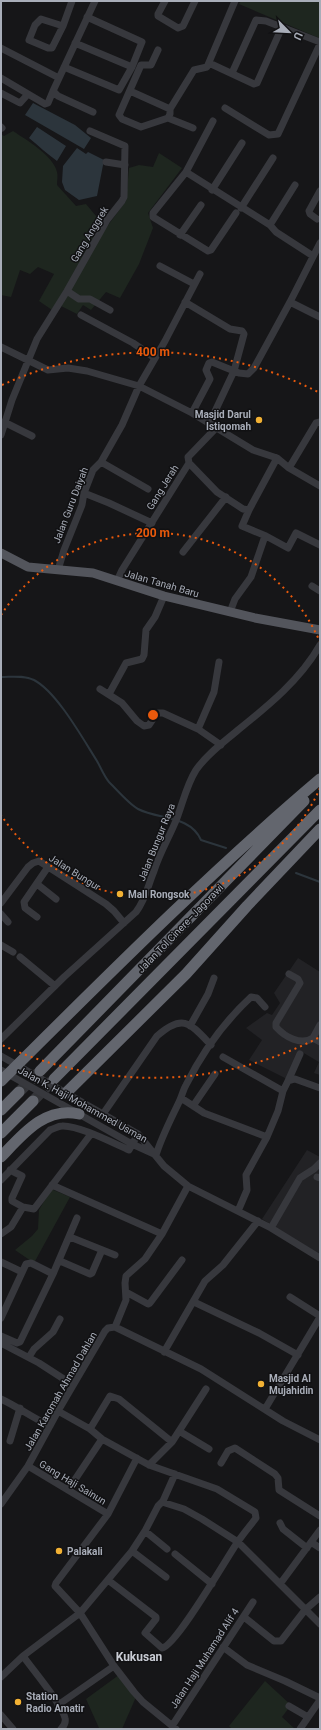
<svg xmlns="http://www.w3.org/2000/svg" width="321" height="1730" viewBox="0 0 321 1730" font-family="Roboto,sans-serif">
  <rect width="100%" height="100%" fill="#161618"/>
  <path fill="#222225" d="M298,958L320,972V1075L314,1073L319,1062L302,1052L289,1080L249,1060L262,1040L246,1028L267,1013L272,1015L280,1003L274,993Z
    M307,1150L320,1157V1254L262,1219Z"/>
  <path fill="#1e261f" d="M241,1H320V35L319,38L239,4Z
    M13,131C25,139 54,156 57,172C58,176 57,181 57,185L76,206L86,204L106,228L126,201L129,168L139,165L153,167L159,153L182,168L148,213L153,228L139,264L120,298L106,292L91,310L83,305L77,314L59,305L55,312L39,301L54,274L38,267L30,274L20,270L11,297L1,295V134L4,136Z
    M51,1189L70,1197L34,1263L15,1250L32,1236L38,1229L39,1210Z
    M123,1672L136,1697L122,1729L99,1728L86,1699Z
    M265,1681L291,1705L282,1717L295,1729H232L229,1726Z"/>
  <path fill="#2c353c" d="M33,103L75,125L91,138L84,149L25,115Z
    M37,127L66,146L57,161C47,154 39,146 29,138Z
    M77,148L86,154L88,152L104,160L97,196L79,200L65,190L62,182L63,166Z"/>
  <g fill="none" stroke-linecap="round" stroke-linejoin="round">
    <path stroke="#2c353c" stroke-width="2" d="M1,677C12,677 24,675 34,680C57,692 83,739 97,761C101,768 104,776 109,782C116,789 130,805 138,809C159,820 190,815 201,840L226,848
      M296,873L320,882"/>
    <path stroke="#333438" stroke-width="11" stroke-dasharray="11 5.5" stroke-linecap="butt" d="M19,1092L40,1071
      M33,1101L54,1079"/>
    <path stroke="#37383d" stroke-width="7" d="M165,1L158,14V16L178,28L183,26L195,1
      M63,26L41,19L35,25L29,40L48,48H52L63,26L72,1
      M75,43L132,67
      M1,48L59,78
      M158,50L151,65H141L119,115L122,119L141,127L168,118L170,114V109L194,70L207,67L235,1
      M209,63L254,84L257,83L282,27
      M64,67L119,90L132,67L142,42L87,17
      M232,73L256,20L266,21L320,42
      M1,78L45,104L48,103L53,91
      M130,91L170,109
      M1,93L20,103L28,94
      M225,108L269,135L278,134L320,44
      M93,112L58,96L53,91L95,1
      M168,118L193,128
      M213,121L186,172L153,213V217L208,251L211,250L236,213
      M1,127L2,128
      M106,162L125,165
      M186,172L270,225L276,232L313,256
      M212,190L242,143
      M241,208L273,158
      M317,219L310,214L309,211L320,191
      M270,225L295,185
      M180,235L201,205
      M160,266L194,284
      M67,291L79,299H90L110,310
      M185,302L230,329L242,331L244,334L234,371L209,424
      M290,302L320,317
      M81,315L133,343L155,358
      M1,347L48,370L68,368L87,371L139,386L192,413L253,450L277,458L289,468L320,486
      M192,413L210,379L206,370L209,363L212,362L239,373L248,374L254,368L290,302L320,243
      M4,422L32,436
      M1,435L12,400L37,339L67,291L107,220L122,201L124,197L125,146L90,131
      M101,462L148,489
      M189,463L217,492L243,509L249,510L277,458
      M289,468L316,423L320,422
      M84,493L109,503L152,523
      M249,510L242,526L266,536L288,548L296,533L320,545
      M183,552L226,497
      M58,570L64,550L82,505L84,493L93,470L101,462L122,425L139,386L165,341L200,274
      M117,581L122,570L189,463L188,457L190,455L216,428
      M312,586L320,591
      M230,612L235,599L251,577L265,536
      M100,689L122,703L137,721L144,726L149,725L157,713H163L198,729L221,745
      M109,694L126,663L142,659L144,655L146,630L155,617L164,596
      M198,729L214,692L219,662
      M37,884L56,899
      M1,903L28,867L33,863L39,861L106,904L114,911L124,923
      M1,914L8,922
      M37,917L25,908L24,902L48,867
      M1,945L13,952
      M20,957L55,986
      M289,974L298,979L300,983L276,1023V1027C285,1037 301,1046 313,1038L320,1042
      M190,1026L208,994L214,978
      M313,1038L320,1025
      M1,1039L64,977L136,912C146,899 148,885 154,871C160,852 170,836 177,818C183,802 187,784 196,770C207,754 224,742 238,730C268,706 301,679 320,645
      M1,1056L138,1134L164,1166L188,1186L271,1228L320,1258
      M223,1057L283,1091
      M1,1070L132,1144L154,1154
      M288,1081L300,1054
      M181,1098L204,1113L267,1137
      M193,1106L215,1074
      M103,1114L157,1036C183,1013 190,1023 211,1045
      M156,1155C162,1136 171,1119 179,1102C182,1096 183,1090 186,1085C202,1053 225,1021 251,997L257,998L265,1007
      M10,1170L22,1176L12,1198V1201L23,1207L34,1209L91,1134
      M317,1177L320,1178
      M1,1180L50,1130C54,1129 58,1126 62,1126C78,1125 113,1143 129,1150L138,1134
      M52,1185L162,1234
      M238,1211L247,1190L246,1175L267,1137L278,1111L283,1091L288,1081L295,1079L320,1088
      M271,1228L300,1178L314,1169L320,1163
      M1,1234L11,1227L23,1207
      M70,1237L115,1255
      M60,1261L90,1274L92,1273L102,1250
      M1,1262L22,1272
      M126,1292L148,1304L150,1303L182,1260
      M290,1297L320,1316
      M194,1302L259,1333L298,1355
      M1,1318L26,1264L31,1263L53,1274L77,1218
      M115,1327L126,1300L125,1283L126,1276L145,1259L162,1234L188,1186
      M1,1336L17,1343L20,1342L53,1274
      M1,1343L39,1363L73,1385
      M164,1352L205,1281L223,1265L258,1221
      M29,1357L34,1349L53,1332L60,1319
      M1,1399C18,1407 33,1418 50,1426
      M265,1409L320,1317
      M58,1411L90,1429L102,1439L149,1465L217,1489L255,1512L256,1518C250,1526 243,1534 237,1543C226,1559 176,1646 162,1648L145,1633L156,1619V1617L108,1580
      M90,1429L110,1396L119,1399L172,1442
      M179,1431L209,1449
      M10,1441L20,1408
      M137,1458L108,1514L56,1583L55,1586L80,1613L114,1666L134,1692L143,1702L176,1729
      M221,1463L228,1451L235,1448L275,1474L278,1478L279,1490L320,1516
      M149,1465L172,1442L206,1389
      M28,1466L108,1514
      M68,1490L102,1439
      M162,1502L184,1509L202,1519L238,1542L320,1624
      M1,1504L28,1466L58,1411L105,1331L108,1328L115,1327L201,1369L283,1421L320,1440
      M280,1523L283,1529L307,1548
      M145,1531L167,1549
      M311,1542L320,1548
      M132,1551L166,1577
      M175,1554L212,1584
      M280,1584L320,1530
      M244,1617L274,1641H281L305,1610L320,1597
      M223,1647L247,1665L285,1681L320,1698
      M23,1656C33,1670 62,1704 65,1718C66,1722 64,1726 61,1729
      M1,1677L23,1656L80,1613L132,1551L145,1531L158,1506L163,1501L175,1474
      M58,1705L114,1666
      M289,1706L308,1717
      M1,1715L13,1729
      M172,1726L253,1602
      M300,1729L320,1700"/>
    <path stroke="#53555c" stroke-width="9" d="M1,553L28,567L93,573L164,596L255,618L320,630"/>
    <path stroke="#63666e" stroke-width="11" d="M40,1071L304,801
      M54,1079L320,810
      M1,1081C105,978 208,874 320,779
      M66,1093L186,974L247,906L320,829
      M1,1110L19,1092
      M1,1133L33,1101
      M1,1157C22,1135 45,1106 79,1114"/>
  </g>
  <g fill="none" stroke="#e8590c" stroke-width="2" stroke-dasharray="2 4">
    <path d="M320 788A182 182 0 0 1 1 815M1 615A182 182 0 0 1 320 642"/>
    <path d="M318 1038A363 363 0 0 1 2 1045M2 385A363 363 0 0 1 318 392"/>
  </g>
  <g fill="#f2b134" stroke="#111113" stroke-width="1.5">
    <circle cx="259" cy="420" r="4"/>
    <circle cx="120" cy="894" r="4"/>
    <circle cx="261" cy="1384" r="4"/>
    <circle cx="59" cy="1551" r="4"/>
    <circle cx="18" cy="1702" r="4"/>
  </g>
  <g text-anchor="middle" stroke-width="3" stroke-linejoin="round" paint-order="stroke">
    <g font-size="10" fill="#a8adb8" stroke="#111113">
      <text transform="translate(89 234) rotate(-59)" y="4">Gang Anggrek</text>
      <text transform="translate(162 487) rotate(-58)" y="4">Gang Jerah</text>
      <text transform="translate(70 505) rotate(-69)" y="4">Jalan Guru Daiyah</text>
      <text transform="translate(162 583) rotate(16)" y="4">Jalan Tanah Baru</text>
      <text transform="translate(156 842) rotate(-68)" y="4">Jalan Bungur Raya</text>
      <text transform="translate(75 872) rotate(32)" y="4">Jalan Bungur</text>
      <text transform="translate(180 928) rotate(-46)" y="4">Jalan Tol Cinere–Jagorawi</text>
      <text transform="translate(83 1104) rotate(29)" y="4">Jalan K. Haji Mohammed Usman</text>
      <text transform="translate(60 1391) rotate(-60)" y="4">Jalan Karomah Ahmad Dahlan</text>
      <text transform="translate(73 1482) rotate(31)" y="4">Gang Haji Sainun</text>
      <text transform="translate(204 1658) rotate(-57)" y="4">Jalan Haji Muhamad Alif 4</text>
    </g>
    <g font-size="10" font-weight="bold" fill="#a8adb8" stroke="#111113" text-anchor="start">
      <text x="251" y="418" text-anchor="end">Masjid Darul<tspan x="251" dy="12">Istiqomah</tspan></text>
      <text x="128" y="898">Mall Rongsok</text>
      <text x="269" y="1382">Masjid Al<tspan x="269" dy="12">Mujahidin</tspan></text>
      <text x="67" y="1555">Palakali</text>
      <text x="26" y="1700">Station<tspan x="26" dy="12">Radio Amatir</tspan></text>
    </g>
    <g font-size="12" font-weight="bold" fill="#c9ccd4" stroke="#111113">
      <text x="139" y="1661">Kukusan</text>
    </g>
  </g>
  <circle cx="153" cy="715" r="6" fill="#e8590c" stroke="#111113" stroke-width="2"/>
  <g font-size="12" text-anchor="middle" font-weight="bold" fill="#e8590c" stroke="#111113" stroke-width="3" stroke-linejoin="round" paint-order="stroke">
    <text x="153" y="356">400 m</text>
    <text x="153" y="537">200 m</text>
  </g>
  <rect width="321" height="1730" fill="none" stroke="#a8adb8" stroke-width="4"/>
  <g transform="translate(289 32) rotate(114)" stroke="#111113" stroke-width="3" paint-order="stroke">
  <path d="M0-3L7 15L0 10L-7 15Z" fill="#a8adb8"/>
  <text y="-6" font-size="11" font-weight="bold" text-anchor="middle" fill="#a8adb8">U</text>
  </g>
</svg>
